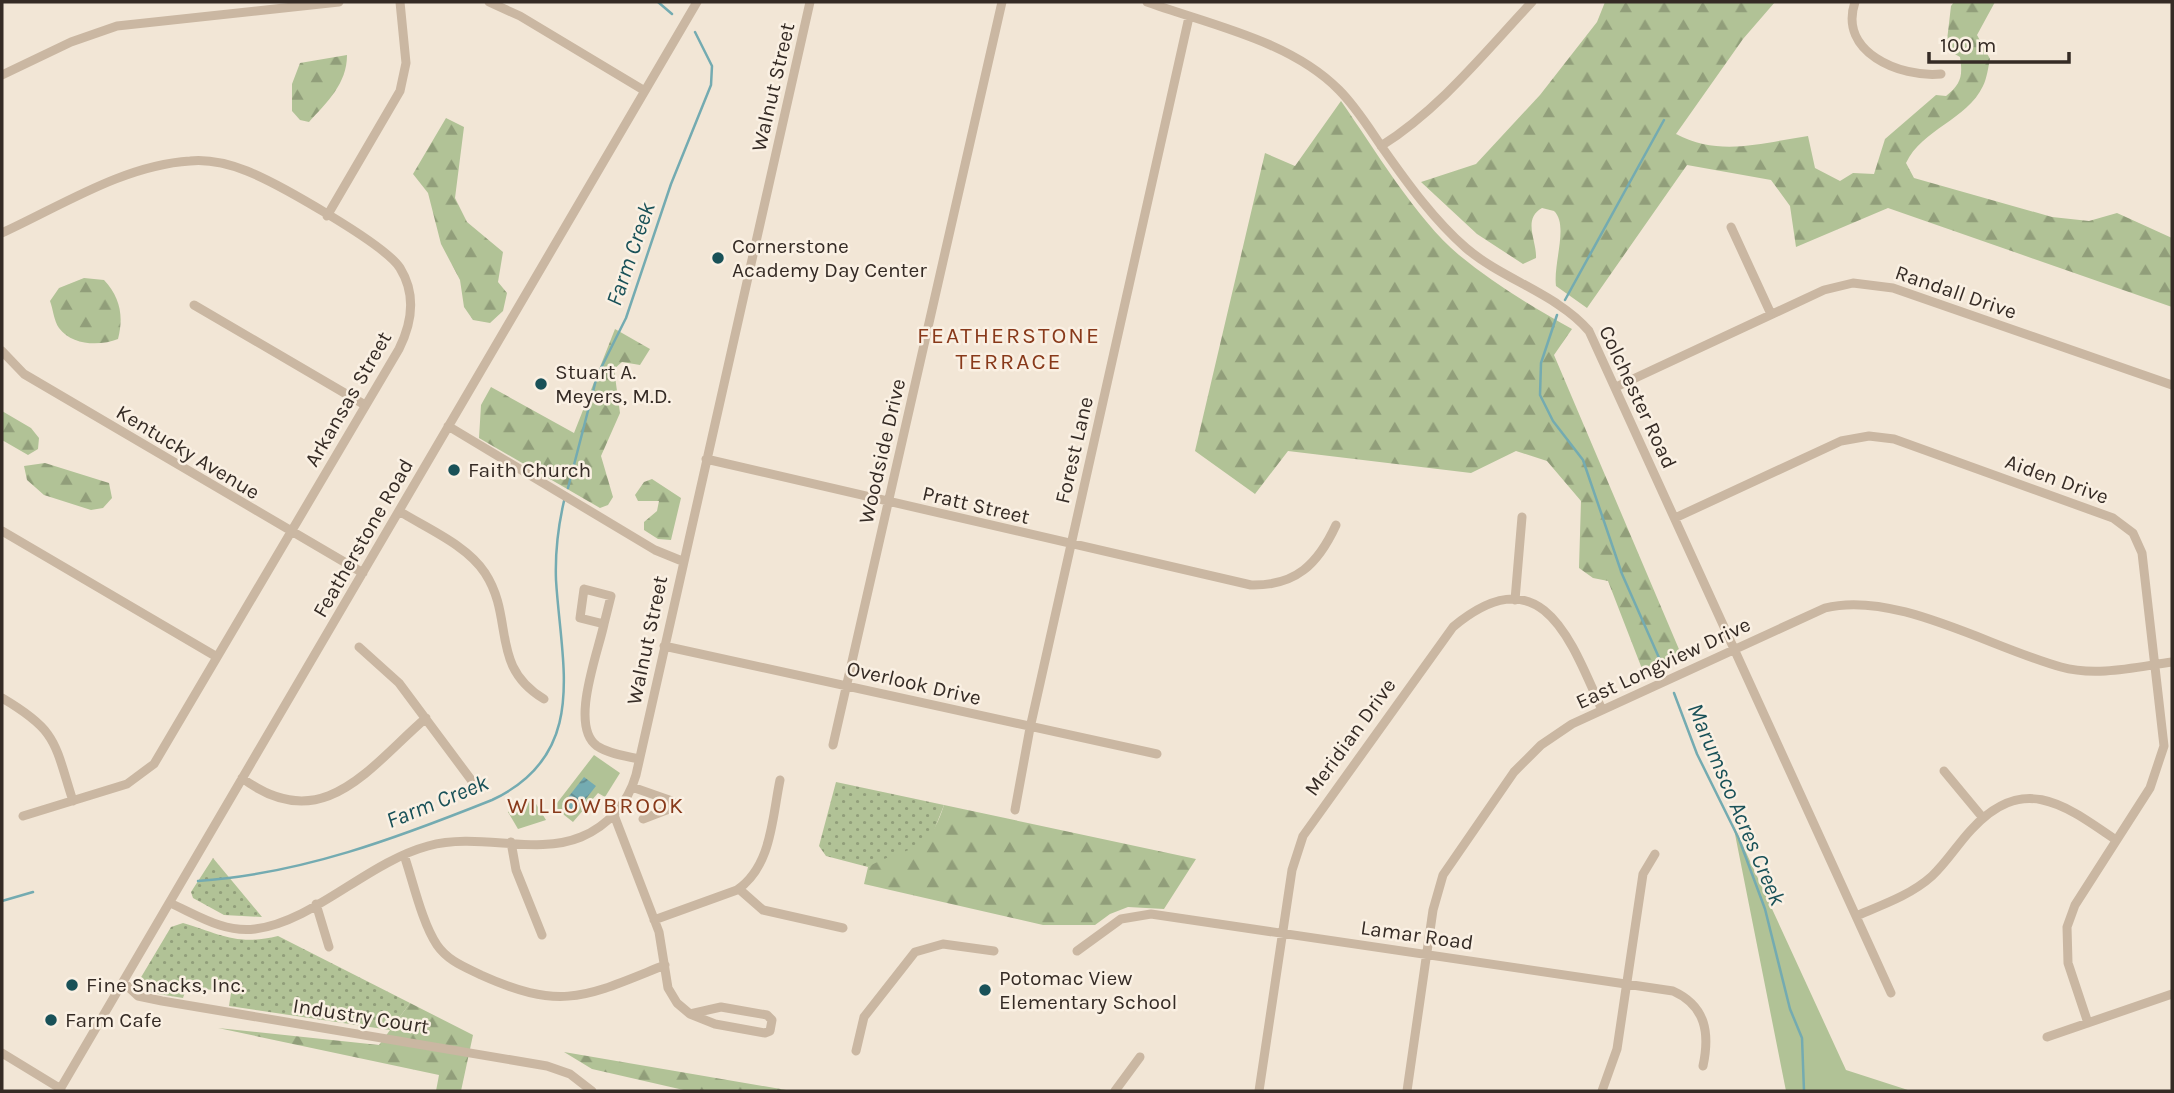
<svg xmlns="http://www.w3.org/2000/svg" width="2174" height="1093" viewBox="0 0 2174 1093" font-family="Karla,sans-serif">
  <defs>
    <pattern id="grass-dots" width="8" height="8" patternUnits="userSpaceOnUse" patternTransform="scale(1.75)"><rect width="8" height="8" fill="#b1c296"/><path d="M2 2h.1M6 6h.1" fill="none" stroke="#919e7a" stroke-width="1.8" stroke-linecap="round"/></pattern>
    <pattern id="forest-firs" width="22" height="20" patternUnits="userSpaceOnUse" patternTransform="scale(1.75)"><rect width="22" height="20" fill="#b1c296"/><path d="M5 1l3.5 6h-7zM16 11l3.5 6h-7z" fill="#919e7a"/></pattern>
    <pattern id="water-waves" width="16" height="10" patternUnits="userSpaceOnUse" patternTransform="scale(1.75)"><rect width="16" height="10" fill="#74abb1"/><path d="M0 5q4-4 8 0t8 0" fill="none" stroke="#608b90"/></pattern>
  </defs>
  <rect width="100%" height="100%" fill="#f2e6d6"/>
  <path fill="url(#grass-dots)" d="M836,782L944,805L931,838L918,848L868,867L826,856L819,846Z
    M213,858L262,917L224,915L193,898L191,892Z
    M183,923C220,934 237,946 278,936L410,1003L390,1030L229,1006L231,993L187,986L183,998L152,993L137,984L171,927Z"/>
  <path fill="url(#forest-firs)" d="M1605,2H1775L1743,39L1676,134C1720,157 1761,143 1808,136L1815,168L1840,181L1853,173L1874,174L1885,139L1936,95L1946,96C1961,84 1963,76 1960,57L1946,49L1951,6L1954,2H1995L1977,35L1990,59C1988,68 1987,78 1983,86C1967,120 1922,129 1906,163L1914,178L2052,217L2089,221L2117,213L2172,238V307L1888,208L1796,247L1790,206L1771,180L1687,165L1587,308L1556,286C1553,263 1569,225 1554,211L1542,208C1522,219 1537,241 1536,258L1523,264L1477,234L1421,182L1476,164L1540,95L1597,22Z
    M347,55C347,84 327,102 309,122L300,120L292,111V84L300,63Z
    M1341,101C1374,148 1416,219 1459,255C1494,284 1533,307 1572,329L1554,355L1681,654L1644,674L1608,581L1593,578L1579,568L1581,501L1547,461L1516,451L1471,473L1288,451L1255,494L1195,451L1265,153L1295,166Z
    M446,118L464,127L455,198L467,222L503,252L498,282L507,293L503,311L490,323L473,320L464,307L460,280L441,244L428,193L413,174Z
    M84,278L104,280C120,297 124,316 118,339C101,346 72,346 59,328C54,321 53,309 50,301L59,288Z
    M615,329L650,349L640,365L622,362L614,369L620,413L601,456L613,497L608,505L600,508L479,438L481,405L491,387L574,433Z
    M2,411L31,428L39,438L38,449L28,455L2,440Z
    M45,463L109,483L112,498L103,508L91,510L44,495L27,480L24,466Z
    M652,479L681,498L671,540L658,539L644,530V522L657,511L659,501H638L635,495L644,482Z
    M944,805L1196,859L1164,909L1128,907L1110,914L1095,925H1043L864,884L868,867C909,844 927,858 944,805Z
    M410,1003L473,1035L461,1091H436L439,1075L218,1028L379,1045Z
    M564,1052L792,1091H688L592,1069Z"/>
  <path fill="#b1c296" d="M594,755L620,773L605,797L598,793L573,822L554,807Z
    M533,799L546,820L518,829L508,812Z
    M1733,824L1846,1070L1911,1091H1786Z"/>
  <path fill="url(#water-waves)" d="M584,777L596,786L574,814L562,805Z"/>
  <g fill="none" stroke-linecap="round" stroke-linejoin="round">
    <path stroke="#74abb1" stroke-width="2.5" d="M658,2L672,14
      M1565,300L1664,120
      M1557,315L1541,363L1540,395L1553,421L1583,460L1622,574L1660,660
      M568,488L597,376L626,318L671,184L711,85L712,66L695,32
      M1674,693L1697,754L1739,839L1765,909L1790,1009L1802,1038L1804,1091
      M198,881C301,874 397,838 492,800C590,754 561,665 556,580C555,553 558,527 564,501
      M2,901L33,892"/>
    <path stroke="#cab7a2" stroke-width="9" d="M489,2L520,16L645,91
      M1147,2C1211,25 1291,41 1339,90C1357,108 1370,130 1384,150C1408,184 1434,220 1466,248C1502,279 1559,295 1589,331L1891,993
      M1855,2C1838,52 1900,78 1941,74
      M2,75L71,42L117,26L339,2
      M1381,146C1440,109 1485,52 1532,2
      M327,216L400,91L406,63L400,2
      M1731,227L1771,314
      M2,233C61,206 124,165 190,161C210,159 229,164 247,171C277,183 385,244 400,268C416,294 412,323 399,349L154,764L127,784L23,816
      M194,305L365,405
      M2,351L24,374L363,573
      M1616,387L1824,290L1853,283L1893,288L2172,385
      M448,426L655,550L682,561
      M706,459L1251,585C1296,586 1318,564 1336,525
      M399,511C426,528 467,545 485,573C515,619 489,666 544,699
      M1675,518L1841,441L1869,436L1894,439L2113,518L2133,533L2142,553L2164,746L2150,788L2075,905L2067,927L2068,963L2088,1023
      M2,531L217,657
      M584,589L611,596L604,624L580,618Z
      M1515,600L1522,517
      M604,624C598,653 569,726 597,746C609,754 626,756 639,759
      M664,646L1157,754
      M359,647L399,683L475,785
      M2,698C58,731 54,742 73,801
      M833,745L1002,2
      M1944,771L1983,818
      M242,778C323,839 371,765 426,718
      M632,787L672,801L669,809L643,819
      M1015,810L1030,728L1189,17
      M614,815L659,932L668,988L677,1003L690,1014
      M511,842L516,870L542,935
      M404,855C413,881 422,923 437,945C448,961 465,967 481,975C563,1012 587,996 665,965
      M739,889L763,910L843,928
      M170,903C197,915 224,933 255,929C313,922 368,862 428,846C480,832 535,856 581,837C608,826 628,803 636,775L810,2
      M316,904L329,947
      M1856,916C1882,905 1911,895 1932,876C1947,862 1957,845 1971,830C2023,773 2064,804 2116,840
      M654,920L737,890C772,866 772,818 780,780
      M1077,951L1121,919L1151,914L1673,991C1706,1006 1710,1033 1703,1066
      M123,982L138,996L162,1001L547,1066L570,1074L592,1091
      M721,1007L767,1015L772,1020L770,1031L765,1033L715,1024L690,1014Z
      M2047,1037L2172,994
      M856,1051L864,1017L915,952L943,944L994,951
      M2,1053L61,1089
      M59,1091L697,2
      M1115,1091L1140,1057
      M1259,1091L1292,870L1303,836L1453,627C1542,553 1571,641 1602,710
      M1407,1091L1433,910L1443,875L1514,772L1541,745L1572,724L1825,608C1895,590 1991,648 2061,667C2096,677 2136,667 2172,662
      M1602,1091L1617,1049L1643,874L1655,854"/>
  </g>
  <g fill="#195158" stroke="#faf0e3" stroke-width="2.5">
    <circle cx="718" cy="258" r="7"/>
    <circle cx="541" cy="384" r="7"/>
    <circle cx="454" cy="470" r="7"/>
    <circle cx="72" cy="985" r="7"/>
    <circle cx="985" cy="990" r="7"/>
    <circle cx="51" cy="1020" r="7"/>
  </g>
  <g text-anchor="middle" stroke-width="5" stroke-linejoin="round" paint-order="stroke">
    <g font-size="21" fill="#352b25" stroke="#faf0e3">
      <text transform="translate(773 87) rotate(-77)" y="7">Walnut Street</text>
      <text transform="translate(1956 292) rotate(19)" y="7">Randall Drive</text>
      <text transform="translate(1638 397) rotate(65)" y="7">Colchester Road</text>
      <text transform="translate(348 399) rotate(-60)" y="7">Arkansas Street</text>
      <text transform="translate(1074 450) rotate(-77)" y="7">Forest Lane</text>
      <text transform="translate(882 451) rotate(-77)" y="7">Woodside Drive</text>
      <text transform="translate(188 452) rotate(31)" y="7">Kentucky Avenue</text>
      <text transform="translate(2057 479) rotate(20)" y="7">Aiden Drive</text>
      <text transform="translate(976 505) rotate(13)" y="7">Pratt Street</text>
      <text transform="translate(363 538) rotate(-60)" y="7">Featherstone Road</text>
      <text transform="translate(647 640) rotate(-78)" y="7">Walnut Street</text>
      <text transform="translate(1663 663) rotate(-25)" y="7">East Longview Drive</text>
      <text transform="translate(914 683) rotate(13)" y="7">Overlook Drive</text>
      <text transform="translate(1350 737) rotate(-54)" y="7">Meridian Drive</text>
      <text transform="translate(1417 935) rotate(8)" y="7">Lamar Road</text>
      <text transform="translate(361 1016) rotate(9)" y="7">Industry Court</text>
    </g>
    <g font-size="21" fill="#352b25" stroke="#faf0e3" text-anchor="start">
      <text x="732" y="253">Cornerstone<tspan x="732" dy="24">Academy Day Center</tspan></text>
      <text x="555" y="379">Stuart A.<tspan x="555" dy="24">Meyers, M.D.</tspan></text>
      <text x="468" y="477">Faith Church</text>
      <text x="999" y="985">Potomac View<tspan x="999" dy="24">Elementary School</tspan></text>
      <text x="86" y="992">Fine Snacks, Inc.</text>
      <text x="65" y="1027">Farm Cafe</text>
    </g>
    <g font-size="23" font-style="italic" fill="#195158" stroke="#faf0e3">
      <text transform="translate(630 254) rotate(-71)" y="8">Farm Creek</text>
      <text transform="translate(437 801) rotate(-22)" y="8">Farm Creek</text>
      <text transform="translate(1737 804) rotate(67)" y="8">Marumsco Acres Creek</text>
    </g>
    <g font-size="23" letter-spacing="2" fill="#88391a" stroke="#faf0e3">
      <text x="1009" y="343">FEATHERSTONE<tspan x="1009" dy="26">TERRACE</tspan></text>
      <text x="596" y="813">WILLOWBROOK</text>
    </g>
  </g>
  <rect width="2174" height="1093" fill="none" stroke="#352b25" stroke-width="7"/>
  <path d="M1929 52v10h140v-10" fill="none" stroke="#352b25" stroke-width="3.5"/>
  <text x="1940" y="52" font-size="21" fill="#352b25" stroke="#faf0e3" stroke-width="5" paint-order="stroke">100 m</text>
</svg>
